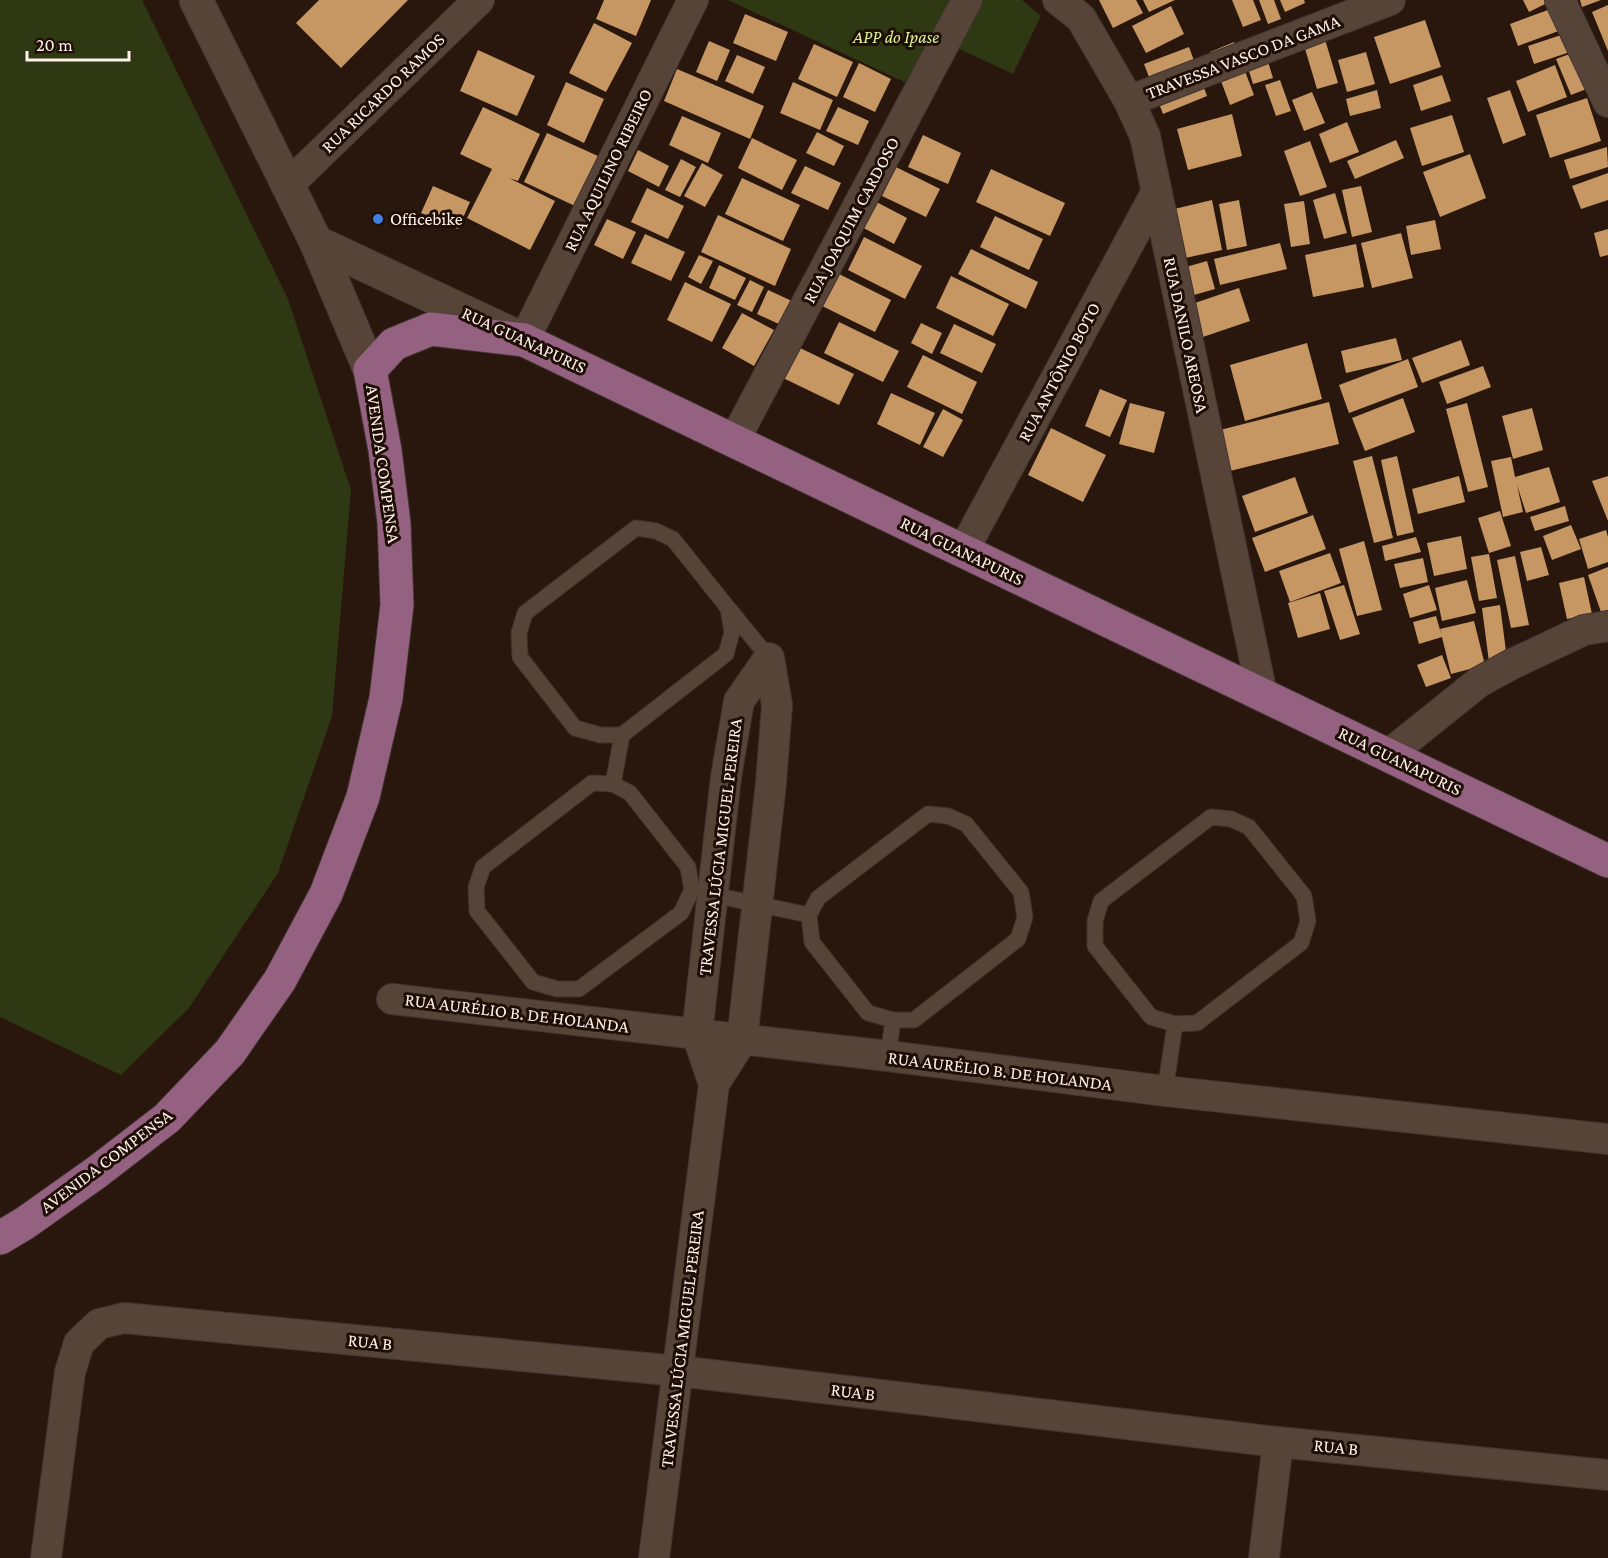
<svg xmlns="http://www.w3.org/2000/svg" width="1608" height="1558" viewBox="0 0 1608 1558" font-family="'Crimson Pro',serif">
  <rect width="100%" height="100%" fill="#29170e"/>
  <path fill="#2e3812" d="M0,0H142L288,299L351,490L332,716L278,873L189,1008L121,1075L0,1017Z
    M728,0H1022L1041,16L1013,74L953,46L911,85Z"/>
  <path fill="#c69763" d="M319,0H408L341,68L296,23Z
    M604,0H651L636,36L596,19Z
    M1099,0H1136L1143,13L1113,28Z
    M1143,0H1175L1149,12Z
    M1232,0H1253L1261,20L1243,27Z
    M1259,0H1274L1281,19L1268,24Z
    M1280,0H1304L1305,3L1285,12Z
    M1523,0H1545L1547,3L1529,12Z
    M1580,0H1601L1582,7Z
    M1608,5V51L1592,12Z
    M1171,6L1184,34L1146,53L1132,26Z
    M1556,7L1564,29L1518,46L1510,24Z
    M745,14L788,32L776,61L733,43Z
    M1425,20L1441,67L1390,84L1374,37Z
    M594,23L632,43L606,92L569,73Z
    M1564,34L1570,52L1534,64L1528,46Z
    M1324,36L1338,83L1317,89L1303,42Z
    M709,41L730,50L717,81L696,72Z
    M1234,42L1254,95L1230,105L1210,52Z
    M1262,42L1273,78L1253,84L1242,49Z
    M814,44L853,62L837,97L798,79Z
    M1189,47L1207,96L1163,114L1144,64Z
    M478,50L535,76L517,116L460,91Z
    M1366,52L1375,84L1347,92L1338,60Z
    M1575,52L1589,88L1571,95L1556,59Z
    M737,55L765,67L753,94L725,81Z
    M859,63L891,79L875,112L843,97Z
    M1555,65L1567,97L1528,112L1516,81Z
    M677,69L764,106L750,139L664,101Z
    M1442,75L1451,101L1421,111L1413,85Z
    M1280,80L1291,111L1276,116L1265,85Z
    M566,82L604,99L584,143L547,125Z
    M793,82L833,100L820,130L780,113Z
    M1377,90L1381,108L1350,116L1346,99Z
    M1510,90L1526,135L1503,144L1487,98Z
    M1312,92L1325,123L1304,131L1292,100Z
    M1587,98L1601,141L1550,158L1536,115Z
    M483,107L540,134L518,181L509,178L555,201L530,250L467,218L492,169L460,154Z
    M838,107L869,121L858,145L826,131Z
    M1232,114L1242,156L1188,170L1177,129Z
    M1452,115L1464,152L1422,166L1410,128Z
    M682,116L721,133L708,163L669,145Z
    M1347,122L1359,152L1330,163L1319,134Z
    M817,132L844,146L834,166L806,153Z
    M547,133L598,156L575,206L524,182Z
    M923,135L961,153L948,184L908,167Z
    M752,138L797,160L782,190L738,168Z
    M1396,140L1404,158L1355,179L1347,161Z
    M1310,141L1327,187L1300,196L1284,151Z
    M1607,147L1608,167L1570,179L1564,160Z
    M638,150L669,166L659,187L628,171Z
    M1470,154L1486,198L1440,217L1423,172Z
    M681,159L696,167L680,197L665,190Z
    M702,163L723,175L705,207L684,196Z
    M805,166L841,183L828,210L791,193Z
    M896,167L940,189L926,217L882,196Z
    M991,169L1065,203L1050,236L976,202Z
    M1608,173V200L1581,209L1572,186Z
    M742,178L800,205L783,241L725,214Z
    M433,186L470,202L458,229L421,213Z
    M1361,186L1372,232L1352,237L1342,190Z
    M647,188L684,206L668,239L631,222Z
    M1335,193L1347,233L1324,239L1313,200Z
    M867,197L907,218L894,244L854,223Z
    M1212,200L1222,250L1176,260L1166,211Z
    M1239,200L1247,246L1227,250L1219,204Z
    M1304,201L1310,244L1291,247L1284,204Z
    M718,215L791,249L775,286L701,252Z
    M995,216L1043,239L1029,270L980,247Z
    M607,219L636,232L623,259L594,245Z
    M1435,220L1441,249L1411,255L1406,226Z
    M1608,229V255L1600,257L1594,233Z
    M1401,233L1413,278L1372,288L1361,243Z
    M645,234L685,252L671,281L631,263Z
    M864,237L922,266L905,299L848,270Z
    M1280,243L1287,269L1220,285L1214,259Z
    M1356,244L1364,287L1313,297L1305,255Z
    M971,249L1038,282L1026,309L958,274Z
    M699,255L713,261L701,284L688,277Z
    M1207,261L1215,289L1187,297L1179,269Z
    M719,265L746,278L735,300L709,288Z
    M833,271L891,300L875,332L816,303Z
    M951,276L1009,304L993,336L936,308Z
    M750,280L764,287L752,312L737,305Z
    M685,282L731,304L712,342L667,320Z
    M1239,288L1250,321L1197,339L1186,306Z
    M768,290L792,301L781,325L757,314Z
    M742,313L774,330L754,366L722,348Z
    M839,322L899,351L883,382L824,353Z
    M921,323L942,333L932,354L911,343Z
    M954,324L996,344L982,373L940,353Z
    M1396,338L1402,360L1346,373L1341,351Z
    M1461,340L1470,365L1422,383L1412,358Z
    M1307,343L1322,399L1245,421L1230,365Z
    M796,346L854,374L839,405L781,377Z
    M923,355L977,382L962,414L907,387Z
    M1408,359L1418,387L1349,413L1339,385Z
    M1483,366L1491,387L1447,404L1439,382Z
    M1100,389L1127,400L1110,437L1085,426Z
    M891,393L935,413L920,445L877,424Z
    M1403,398L1415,432L1365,451L1352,418Z
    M1329,402L1339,444L1230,471L1220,430Z
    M1130,403L1165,412L1154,453L1119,444Z
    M1467,403L1488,487L1468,492L1446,409Z
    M1532,408L1543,450L1513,459L1502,416Z
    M943,409L963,420L943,457L923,447Z
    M1051,428L1106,455L1083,502L1028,475Z
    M1372,456L1393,538L1374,543L1353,461Z
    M1397,456L1414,532L1397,536L1381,460Z
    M1511,457L1515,477L1549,467L1560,502L1526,513L1517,485L1523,512L1503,517L1491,461Z
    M1459,476L1465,502L1418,514L1412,489Z
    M1608,476V521L1592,481Z
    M1295,477L1308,513L1255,532L1242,496Z
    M1565,506L1569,521L1535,531L1530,517Z
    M1500,511L1511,546L1489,553L1478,518Z
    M1313,515L1326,549L1265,572L1252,538Z
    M1571,525L1581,549L1552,560L1543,536Z
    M1606,530L1608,537V562L1588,569L1579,539Z
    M1461,536L1467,569L1434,576L1427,543Z
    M1416,537L1421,552L1385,561L1382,546Z
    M1364,541L1382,610L1357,616L1339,549Z
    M1541,547L1549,575L1527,581L1520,552Z
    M1330,553L1341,583L1290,602L1279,571Z
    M1489,554L1497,598L1479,601L1471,557Z
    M1515,556L1529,625L1511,628L1497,560Z
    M1423,558L1428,582L1400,588L1394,564Z
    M1608,567V610L1601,612L1588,575Z
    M1584,577L1592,614L1567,619L1559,583Z
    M1467,580L1476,613L1442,621L1435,588Z
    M1344,585L1360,634L1340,640L1324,591Z
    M1429,585L1437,610L1410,618L1403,594Z
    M1320,593L1330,629L1298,638L1288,603Z
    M1500,605L1507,659L1489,662L1482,608Z
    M1436,616L1442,637L1419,644L1413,622Z
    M1474,621L1485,665L1451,674L1440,629Z
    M1442,655L1451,678L1426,687L1417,665Z"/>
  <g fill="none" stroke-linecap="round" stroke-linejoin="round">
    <g stroke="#40332f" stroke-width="17">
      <path id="service" d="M636,528L656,531L673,539L728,608L732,632L726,654L622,735H600L575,728L520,657L519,633L525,613Z
        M729,609L769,658
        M592,783L613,784L630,793L688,867L692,890L681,913L579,989H557L533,982L477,911L476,887L483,867Z
        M613,784L622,735
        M928,814L948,816L966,824L1021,892L1025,917L1018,939L914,1020H893L868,1013L812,942L809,915L818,898Z
        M1211,817L1231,819L1249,827L1304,896L1308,921L1301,943L1197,1023L1175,1024L1151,1017L1095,946V921L1101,901Z
        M709,894L809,915
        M888,1056L893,1020
        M1165,1091L1175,1024"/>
    </g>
    <g stroke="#40332f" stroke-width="32">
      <path id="minor" d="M1058,0L1081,18L1129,101L1145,136L1262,694
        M1560,0L1608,102
        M1129,101L1390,0
        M287,186L479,0
        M524,340L693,0
        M734,441L967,0
        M963,551L1156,193
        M1388,755L1479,682L1512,664L1584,630L1608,626
        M392,999L888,1056L1165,1091L1608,1139
        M714,1084L742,1040L771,783L777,705L769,658
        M46,1558L70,1372L79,1343L99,1324L124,1318L678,1371L1278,1442L1608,1475
        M654,1558L714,1084L697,1034L726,777L739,701L769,658
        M1264,1558L1278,1442"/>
    </g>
    <g stroke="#40332f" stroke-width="35">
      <path id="tertiary" d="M196,0L316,242L370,370
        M316,242L518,337"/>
    </g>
    <g stroke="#40332f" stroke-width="35">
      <path id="primary" d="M0,1238L25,1223L97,1172L167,1118L230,1052L280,980L326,894L363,797L386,698L397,605L394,523L385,450L370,370L394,344L431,329L524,340L1608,861"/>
    </g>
    <use href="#service" stroke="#574439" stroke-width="15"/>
    <use href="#minor" stroke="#574439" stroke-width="30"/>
    <use href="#tertiary" stroke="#574439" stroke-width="33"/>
    <use href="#primary" stroke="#946181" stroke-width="33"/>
  </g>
  <circle fill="#3f7fe0" stroke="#1f0e06" stroke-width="2" cx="378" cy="219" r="6"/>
  <g text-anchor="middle" stroke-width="6" stroke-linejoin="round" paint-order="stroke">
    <g font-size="18" font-style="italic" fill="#d6f196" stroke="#1f0e06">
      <text x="896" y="43">APP do Ipase</text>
    </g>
    <g font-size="18" fill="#fef1ea" stroke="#1f0e06">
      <text transform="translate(1243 57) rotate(-21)" y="6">TRAVESSA VASCO DA GAMA</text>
      <text transform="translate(383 93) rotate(-44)" y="6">RUA RICARDO RAMOS</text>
      <text transform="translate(608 170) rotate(-64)" y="6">RUA AQUILINO RIBEIRO</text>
      <text transform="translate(851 220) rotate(-62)" y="6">RUA JOAQUIM CARDOSO</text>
      <text transform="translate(1186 335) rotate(78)" y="6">RUA DANILO AREOSA</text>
      <text transform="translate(524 340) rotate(25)" y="6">RUA GUANAPURIS</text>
      <text transform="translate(1059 372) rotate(-62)" y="6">RUA ANTÔNIO BOTO</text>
      <text transform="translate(383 464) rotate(82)" y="6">AVENIDA COMPENSA</text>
      <text transform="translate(962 551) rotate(26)" y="6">RUA GUANAPURIS</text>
      <text transform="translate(1400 761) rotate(26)" y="6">RUA GUANAPURIS</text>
      <text transform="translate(720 847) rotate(-83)" y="6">TRAVESSA LÚCIA MIGUEL PEREIRA</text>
      <text transform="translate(517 1013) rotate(7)" y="6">RUA AURÉLIO B. DE HOLANDA</text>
      <text transform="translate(1000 1071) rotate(7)" y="6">RUA AURÉLIO B. DE HOLANDA</text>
      <text transform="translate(106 1161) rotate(-37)" y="6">AVENIDA COMPENSA</text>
      <text transform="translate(682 1339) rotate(-83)" y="6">TRAVESSA LÚCIA MIGUEL PEREIRA</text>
      <text transform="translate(370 1342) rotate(6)" y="6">RUA B</text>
      <text transform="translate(853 1392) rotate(7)" y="6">RUA B</text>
      <text transform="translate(1336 1447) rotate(6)" y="6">RUA B</text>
    </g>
    <g font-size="18" fill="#fef1ea" stroke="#1f0e06" text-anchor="start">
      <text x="390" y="225">Officebike</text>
    </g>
  </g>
  <path d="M27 51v9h102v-9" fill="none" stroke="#fef1ea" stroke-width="3"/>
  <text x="36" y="51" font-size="18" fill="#fef1ea" stroke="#1f0e06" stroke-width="4.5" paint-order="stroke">20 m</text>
</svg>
